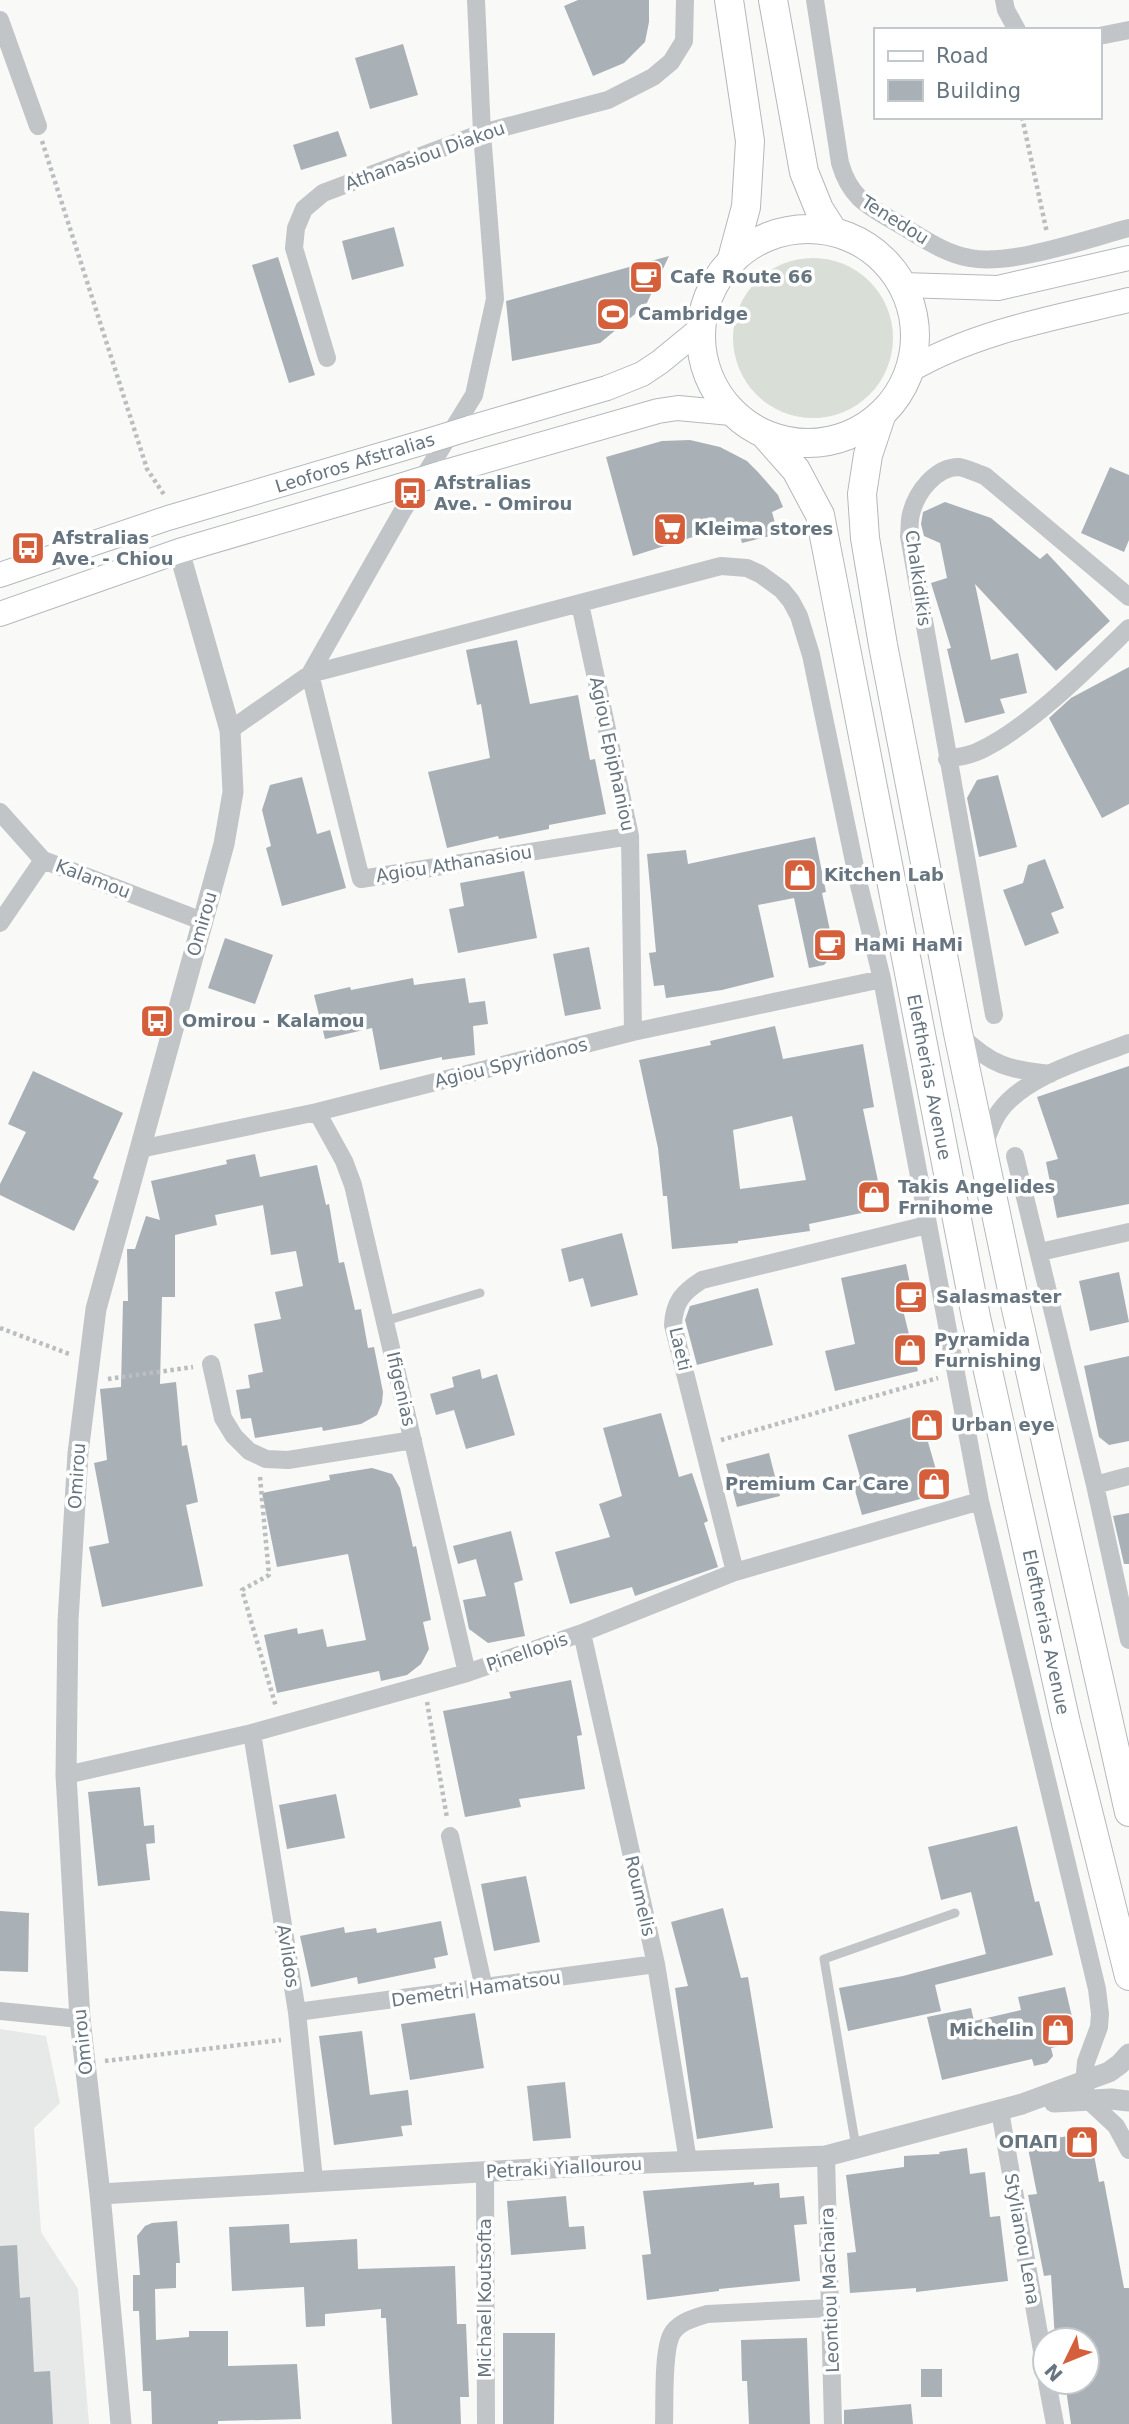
<svg xmlns="http://www.w3.org/2000/svg" width="1129" height="2424" viewBox="0 0 1129 2424" font-family="'DejaVu Sans',sans-serif">
  <rect width="100%" height="100%" fill="#f9f9f7"/>
  <path fill="#e7e8e8" d="M0,2029L46,2036L60,2103L34,2128L41,2232L78,2289L89,2424H0Z"/>
  <path fill="#d9ded7" d="M733 338a80 80 0 1 1 160 0a80 80 0 1 1-160 0Z"/>
  <path fill="#a9b0b6" fill-rule="evenodd" d="M578,0H649V22L645,42L624,63L593,76L564,6Z
    M403,44L418,95L370,109L355,58Z
    M338,131L347,156L301,170L293,145Z
    M394,227L404,266L352,280L342,241Z
    M669,256L646,305L600,343L512,361L506,301Z
    M278,257L315,375L289,383L252,265Z
    M690,440L720,447L747,461L758,472L778,495L783,507L772,512L778,534L742,543L737,523L633,556L606,457L662,441Z
    M1110,467L1129,475V540L1124,552L1081,533Z
    M945,502L991,518L1040,559L1047,553L1110,621L1056,671L975,584L991,660L1018,653L1027,693L1000,699L1005,713L965,723L947,649L951,648L931,583L947,578L940,543L924,536L921,524L923,512Z
    M517,640L530,704L578,695L590,760L595,759L606,814L549,825V829L499,839L498,836L447,848L428,772L490,758L481,704L477,705L466,650Z
    M1129,667V804L1102,818L1049,718L1071,698Z
    M998,775L1017,847L979,857L967,798L977,780Z
    M302,777L317,834L330,830L346,888L282,906L266,848L271,846L262,810L270,785Z
    M815,837L826,892L822,893L834,949L829,959L824,965L809,968L794,898L758,905L774,977L722,990L666,998L664,985L654,986L649,953L656,952L647,854L686,850L688,864Z
    M1045,859L1064,908L1051,913L1059,933L1025,946L1003,890L1023,883L1028,865Z
    M524,871L537,938L458,953L449,909L464,906L460,883Z
    M225,938L273,955L255,1004L208,988Z
    M589,947L601,1009L565,1016L553,954Z
    M413,978L414,985L465,978L469,1003L485,1001L488,1024L473,1026L475,1055L442,1060V1057L380,1070L372,1028L325,1039L314,995L350,987L351,990Z
    M775,1026L783,1059L863,1044L874,1107L863,1109L880,1191L879,1200L871,1211L809,1224L810,1231L738,1241V1243L672,1249L667,1196H663L658,1148L639,1060L711,1045L710,1041ZM792,1116L806,1180L740,1189L733,1130Z
    M1129,1066V1204L1057,1218L1046,1162L1058,1159L1037,1097Z
    M33,1071L123,1113L93,1178L99,1181L74,1231L0,1195V1184L26,1132L8,1124Z
    M255,1154L260,1177L317,1165L326,1205L329,1204L339,1263L344,1262L355,1310L361,1309L368,1348L374,1347L383,1392L382,1403L377,1415L361,1424L323,1431L322,1427L255,1438L251,1418L241,1419L236,1390L250,1388L248,1375L263,1372L254,1324L281,1319L275,1292L303,1286L296,1251L271,1255L263,1205L215,1215L217,1225L175,1235V1297H162L160,1384L176,1382L182,1446L187,1445L198,1502L186,1505L203,1586L102,1607L89,1547L109,1543L94,1463L107,1460L100,1389L121,1387L123,1301H128L127,1249H135L146,1216L160,1220L151,1181L227,1164L226,1160Z
    M622,1233L638,1295L591,1307L583,1278L569,1282L561,1249Z
    M906,1264L915,1307L903,1310L918,1371L835,1391L825,1351L855,1344L841,1278Z
    M1119,1272L1129,1322L1090,1331L1079,1281Z
    M758,1288L773,1345L697,1365L685,1320L690,1306Z
    M1129,1356V1441L1109,1445L1099,1437L1084,1366Z
    M480,1369L482,1379L497,1374L515,1435L466,1449L454,1410L436,1415L430,1394L454,1387L452,1377Z
    M661,1413L679,1477L692,1473L708,1521L704,1523L718,1567L635,1596L632,1587L570,1604L555,1552L610,1537L599,1504L622,1496L603,1428Z
    M925,1413L933,1441L928,1442L939,1480L937,1491L931,1496L862,1515L852,1480L860,1477L848,1435Z
    M769,1453L780,1496L737,1507L726,1464Z
    M372,1468L392,1474L400,1488L413,1547L416,1546L431,1620L423,1622L429,1649L421,1664L407,1675L381,1681L379,1671L277,1693L264,1635L297,1628L298,1634L323,1629L327,1647L366,1640L348,1554L277,1567L262,1493L330,1480L329,1475Z
    M1129,1513V1564H1124L1113,1516Z
    M511,1531L523,1580L514,1583L525,1636L488,1643L469,1629L463,1600L486,1596L476,1559L458,1564L453,1546Z
    M571,1680L582,1735L577,1736L585,1789L519,1799L521,1807L465,1817L443,1711L511,1698L509,1692Z
    M140,1787L144,1826L154,1825L155,1843L146,1844L150,1880L98,1886L88,1792Z
    M336,1794L345,1838L287,1849L279,1805Z
    M1017,1826L1035,1902L1039,1901L1053,1955L935,1985L941,2011L848,2031L839,1988L903,1976L986,1954L971,1892L941,1900L928,1847Z
    M526,1876L540,1942L494,1951L481,1884Z
    M723,1908L741,1978L748,1977L773,2128L697,2139L675,1988L688,1986L671,1922Z
    M0,1911L29,1913L28,1972L0,1971Z
    M441,1921L448,1955L434,1958L436,1968L358,1984L357,1977L311,1987L300,1936L344,1927L345,1933L376,1928L377,1933Z
    M1065,1987L1073,2021L1064,2023L1067,2034L1057,2036L1059,2046L1051,2048L1053,2056L1047,2063L1034,2066L1032,2059L942,2080L927,2017L971,2008L974,2021L1021,2010L1018,1997Z
    M475,2013L484,2068L410,2080L401,2024Z
    M362,2031L370,2095L408,2090L412,2125L401,2126L403,2136L334,2145L319,2036Z
    M565,2082L571,2138L533,2141L527,2086Z
    M1074,2135L1092,2144L1099,2182L1104,2181L1124,2288H1129V2424H1071L1065,2382H1087V2340H1055L1051,2275L1044,2276L1028,2195L1037,2194L1027,2143Z
    M967,2148L970,2174L985,2172L990,2217L1000,2216L1008,2281L916,2292V2288L850,2293L847,2253L856,2252L846,2175L904,2167V2156L940,2154L939,2152Z
    M754,2182V2185L779,2183L780,2198L804,2196L807,2224L794,2225L800,2281L719,2289V2291L647,2300L642,2255L651,2254L643,2191Z
    M566,2196L569,2227L584,2226L586,2249L511,2255L507,2201Z
    M177,2221L180,2263H176V2288L155,2289L156,2340L189,2337V2331H228V2366L297,2364L301,2419L218,2421V2424H152L151,2391H143L139,2311H133V2275H140L137,2236L145,2226L152,2223Z
    M289,2224L290,2243L357,2239L358,2269L455,2266L457,2324H466L469,2397H460L461,2424H392L386,2318H381V2309L325,2314V2326L306,2327L304,2287L232,2291L229,2227Z
    M17,2245L20,2298L30,2297L34,2372L50,2371L53,2424H0V2246Z
    M503,2333H555L554,2424H503Z
    M807,2338L810,2424H749L747,2381H742L741,2340Z
    M921,2369H942V2397H921Z
    M911,2404L913,2424H844V2410Z"/>
  <g fill="none" stroke-linecap="round" stroke-linejoin="round">
    <g stroke="#b3b9bd" stroke-width="26">
      <path id="secondary" d="M903,285L998,288L1129,258
        M910,370C977,331 1055,318 1129,300
        M470,428L607,388L642,374L660,362L699,330
        M442,473L658,411L678,408L731,413
        M0,575L168,518L428,441
        M0,614L179,551L400,486"/>
    </g>
    <g stroke="#b4b8bb" stroke-width="30">
      <path id="trunk" d="M729,0L750,141L746,207L732,259
        M773,0L804,172L819,209L833,231
        M701 336a107 107 0 1 1 214 0a107 107 0 1 1-214 0Z
        M881,416L868,455L862,494L865,538L883,645L958,1033L1015,1304L1129,1812
        M766,436L796,470L820,515L976,1317L1066,1723L1129,1976"/>
    </g>
    <path stroke="#bbbec0" stroke-width="4.5" stroke-dasharray="3.5 3.5" stroke-linecap="butt" d="M1022,117L1047,233
      M42,141L147,469L165,496
      M0,1328L72,1355
      M108,1379L193,1367
      M721,1440L938,1378
      M260,1477L269,1575L242,1590L276,1707
      M427,1702L447,1818
      M105,2061L281,2040"/>
    <path stroke="#c1c5c8" stroke-width="9" d="M385,1321L480,1293
      M856,2147L824,1959L955,1913"/>
    <path stroke="#c1c5c8" stroke-width="18" d="M815,0L840,163C850,198 868,206 897,223C920,236 944,254 970,258C1011,266 1087,239 1129,228
      M1004,0L1006,10L1017,30
      M0,20L38,126
      M1099,36L1129,30
      M327,358L294,248L296,228L304,209L323,193L482,133L608,100L653,77L671,62L684,41L685,0
      M580,604L630,836L633,1032
      M310,674L402,512L474,395L495,299L482,133L476,0
      M310,674L361,879L630,836
      M230,730L310,674L721,566L747,568L760,574L782,590L791,601L799,616L811,655L858,881L882,979L980,1501L1097,1989L1100,2014L1099,2027L1086,2062L1084,2083L1087,2099L1116,2126L1129,2150
      M947,759C957,757 969,756 979,751C1030,727 1088,668 1129,628
      M0,812L43,860L202,921
      M0,923L43,860
      M994,1015L909,536C910,529 909,521 911,514C916,493 935,467 959,467C967,468 978,474 985,476L1129,597
      M961,1036C991,1065 1009,1070 1050,1074
      M317,1112L344,1161L353,1185L467,1673
      M983,1147C988,1135 992,1122 999,1112C1025,1075 1088,1059 1129,1043
      M140,1149L317,1112L633,1032L882,979
      M1015,1156L1095,1485L1129,1640
      M1040,1252L1129,1232
      M211,1364L223,1418L234,1436L249,1451L266,1459L288,1460L413,1440
      M1095,1485L1129,1476
      M735,1572L673,1325C674,1302 683,1292 702,1280L927,1225
      M582,1633L656,1964L688,2161
      M252,1733L297,2012L314,2180
      M66,1775L252,1733L467,1673L582,1633L735,1572L980,1501
      M450,1836L484,1988
      M0,2011L80,2019
      M297,2012L656,1964
      M1000,2111L1045,2368
      M826,2156L833,2424
      M485,2172L486,2424
      M1047,2382L1055,2424
      M664,2424C665,2404 662,2347 673,2332C681,2321 695,2318 707,2314L831,2308"/>
    <path stroke="#c1c5c8" stroke-width="21" d="M1054,2102L1111,2099L1129,2101
      M100,2194L620,2164L826,2156L1022,2104L1109,2072L1120,2064L1129,2054
      M121,2424L100,2194L80,2019L66,1775L68,1621L78,1453L96,1309L224,844L233,792L230,730L179,551"/>
    <use href="#secondary" stroke="#fff" stroke-width="24"/>
    <use href="#trunk" stroke="#fff" stroke-width="28"/>
    <g stroke="#b3b9bd" stroke-width="26" stroke-linecap="butt">
      <path id="secondary-bridge" d="M428,441L470,428
        M400,486L442,473"/>
    </g>
    <use href="#secondary-bridge" stroke="#fff" stroke-width="24"/>
  </g>
  <defs>
    <g id="cafe-square" transform="scale(1.75)"><rect x="-9" y="-9" width="18" height="18" rx="4" fill="#d65f3b" stroke="#fff"/><path d="M-5.5-4.5H6V0H3Q3 3.5 0 3.5H-2.5Q-5.5 3.5-5.5 0ZM3-3.2v2h1.7v-2ZM-6 4.5H4V6H-6Z" fill="#fff"/></g>
    <g id="stadium-square" transform="scale(1.75)"><rect x="-9" y="-9" width="18" height="18" rx="4" fill="#d65f3b" stroke="#fff"/><path d="M0-5a6.5 5 0 1 0 0 10a6.5 5 0 1 0 0-10ZM-3.5-1.8h7v3.6h-7Z" fill="#fff"/></g>
    <g id="bus-square" transform="scale(1.75)"><rect x="-9" y="-9" width="18" height="18" rx="4" fill="#d65f3b" stroke="#fff"/><path d="M-5-6H5V4H4V6H2V4H-2V6H-4V4H-5ZM-3.5-4V0h7V-4ZM-3.5 1.2v1.5H-2V1.2ZM2 1.2v1.5H3.5V1.2Z" fill="#fff"/></g>
    <g id="supermarket-square" transform="scale(1.75)"><rect x="-9" y="-9" width="18" height="18" rx="4" fill="#d65f3b" stroke="#fff"/><path d="M-6-5.5h2.5l.6 2H6L4.5 2H-2.5L-4.4-4H-6ZM-1.5 3.2a1.3 1.3 0 1 0 .1 0ZM3 3.2a1.3 1.3 0 1 0 .1 0Z" fill="#fff"/></g>
    <g id="shop-square" transform="scale(1.75)"><rect x="-9" y="-9" width="18" height="18" rx="4" fill="#d65f3b" stroke="#fff"/><path d="M-5-2.5h2.3a2.7 3.5 0 0 1 5.4 0H5L5.5 6h-11ZM-1.5-2.5h3a1.5 2.3 0 0 0-3 0Z" fill="#fff"/></g>
  </defs>
  <g fill-rule="evenodd">
    <use href="#cafe-square" x="646" y="277"/>
    <use href="#stadium-square" x="613" y="314"/>
    <use href="#bus-square" x="410" y="493"/>
    <use href="#supermarket-square" x="670" y="529"/>
    <use href="#bus-square" x="28" y="548"/>
    <use href="#shop-square" x="800" y="875"/>
    <use href="#cafe-square" x="830" y="945"/>
    <use href="#bus-square" x="157" y="1021"/>
    <use href="#shop-square" x="874" y="1197"/>
    <use href="#cafe-square" x="911" y="1297"/>
    <use href="#shop-square" x="910" y="1350"/>
    <use href="#shop-square" x="927" y="1425"/>
    <use href="#shop-square" x="934" y="1484"/>
    <use href="#shop-square" x="1058" y="2030"/>
    <use href="#shop-square" x="1082" y="2142"/>
  </g>
  <g text-anchor="middle" stroke-width="7" stroke-linejoin="round" paint-order="stroke">
    <g font-size="18" fill="#667580" stroke="#fff">
      <text transform="translate(425 156) rotate(-20)" y="6">Athanasiou Diakou</text>
      <text transform="translate(895 220) rotate(32)" y="6">Tenedou</text>
      <text transform="translate(355 463) rotate(-17)" y="6">Leoforos Afstralias</text>
      <text transform="translate(918 578) rotate(82)" y="6">Chalkidikis</text>
      <text transform="translate(612 754) rotate(78)" y="6">Agiou Epiphaniou</text>
      <text transform="translate(454 864) rotate(-9)" y="6">Agiou Athanasiou</text>
      <text transform="translate(93 879) rotate(21)" y="6">Kalamou</text>
      <text transform="translate(202 924) rotate(-74)" y="6">Omirou</text>
      <text transform="translate(511 1063) rotate(-14)" y="6">Agiou Spyridonos</text>
      <text transform="translate(929 1077) rotate(79)" y="6">Eleftherias Avenue</text>
      <text transform="translate(680 1349) rotate(77)" y="6">Laeti</text>
      <text transform="translate(401 1389) rotate(77)" y="6">Ifigenias</text>
      <text transform="translate(77 1476) rotate(-86)" y="6">Omirou</text>
      <text transform="translate(1046 1632) rotate(78)" y="6">Eleftherias Avenue</text>
      <text transform="translate(527 1652) rotate(-19)" y="6">Pinellopis</text>
      <text transform="translate(640 1896) rotate(77)" y="6">Roumelis</text>
      <text transform="translate(288 1956) rotate(81)" y="6">Avlidos</text>
      <text transform="translate(476 1989) rotate(-8)" y="6">Demetri Hamatsou</text>
      <text transform="translate(83 2042) rotate(-96)" y="6">Omirou</text>
      <text transform="translate(564 2168) rotate(-3)" y="6">Petraki Yiallourou</text>
      <text transform="translate(1022 2239) rotate(80)" y="6">Stylianou Lena</text>
      <text transform="translate(830 2290) rotate(-92)" y="6">Leontiou Machaira</text>
      <text transform="translate(485 2298) rotate(-90)" y="6">Michael Koutsofta</text>
    </g>
    <g font-size="18" font-weight="bold" fill="#667580" stroke="#fff" text-anchor="start">
      <text x="670" y="283">Cafe Route 66</text>
      <text x="638" y="320">Cambridge</text>
      <text x="434" y="489">Afstralias<tspan x="434" dy="21">Ave. - Omirou</tspan></text>
      <text x="694" y="535">Kleima stores</text>
      <text x="52" y="544">Afstralias<tspan x="52" dy="21">Ave. - Chiou</tspan></text>
      <text x="824" y="881">Kitchen Lab</text>
      <text x="854" y="951">HaMi HaMi</text>
      <text x="182" y="1027">Omirou - Kalamou</text>
      <text x="898" y="1193">Takis Angelides<tspan x="898" dy="21">Frnihome</tspan></text>
      <text x="936" y="1303">Salasmaster</text>
      <text x="934" y="1346">Pyramida<tspan x="934" dy="21">Furnishing</tspan></text>
      <text x="951" y="1431">Urban eye</text>
      <text x="909" y="1490" text-anchor="end">Premium Car Care</text>
      <text x="1034" y="2036" text-anchor="end">Michelin</text>
      <text x="1058" y="2148" text-anchor="end">ΟΠΑΠ</text>
    </g>
  </g>
  <rect x="874" y="28" width="228" height="91" fill="#ffffff" stroke="#c2c8cc" stroke-width="2"/>
  <rect x="888" y="51" width="35" height="10" fill="#ffffff" stroke="#c2c8cc" stroke-width="2"/>
  <text x="936" y="63" font-size="21" fill="#667580">Road</text>
  <rect x="888" y="80" width="35" height="21" fill="#a9b0b6" stroke="#c2c8cc" stroke-width="2"/>
  <text x="936" y="98" font-size="21" fill="#667580">Building</text>
  <g transform="translate(1066 2361) rotate(227)"><circle r="33" fill="#ffffff" stroke="#c2c8cc" stroke-width="2"/>
  <path d="M0-5L12 26L0 18L-12 26Z" fill="#d65f3b"/>
  <text y="-10" font-size="19" font-weight="bold" text-anchor="middle" fill="#667580">N</text>
  </g>
</svg>
